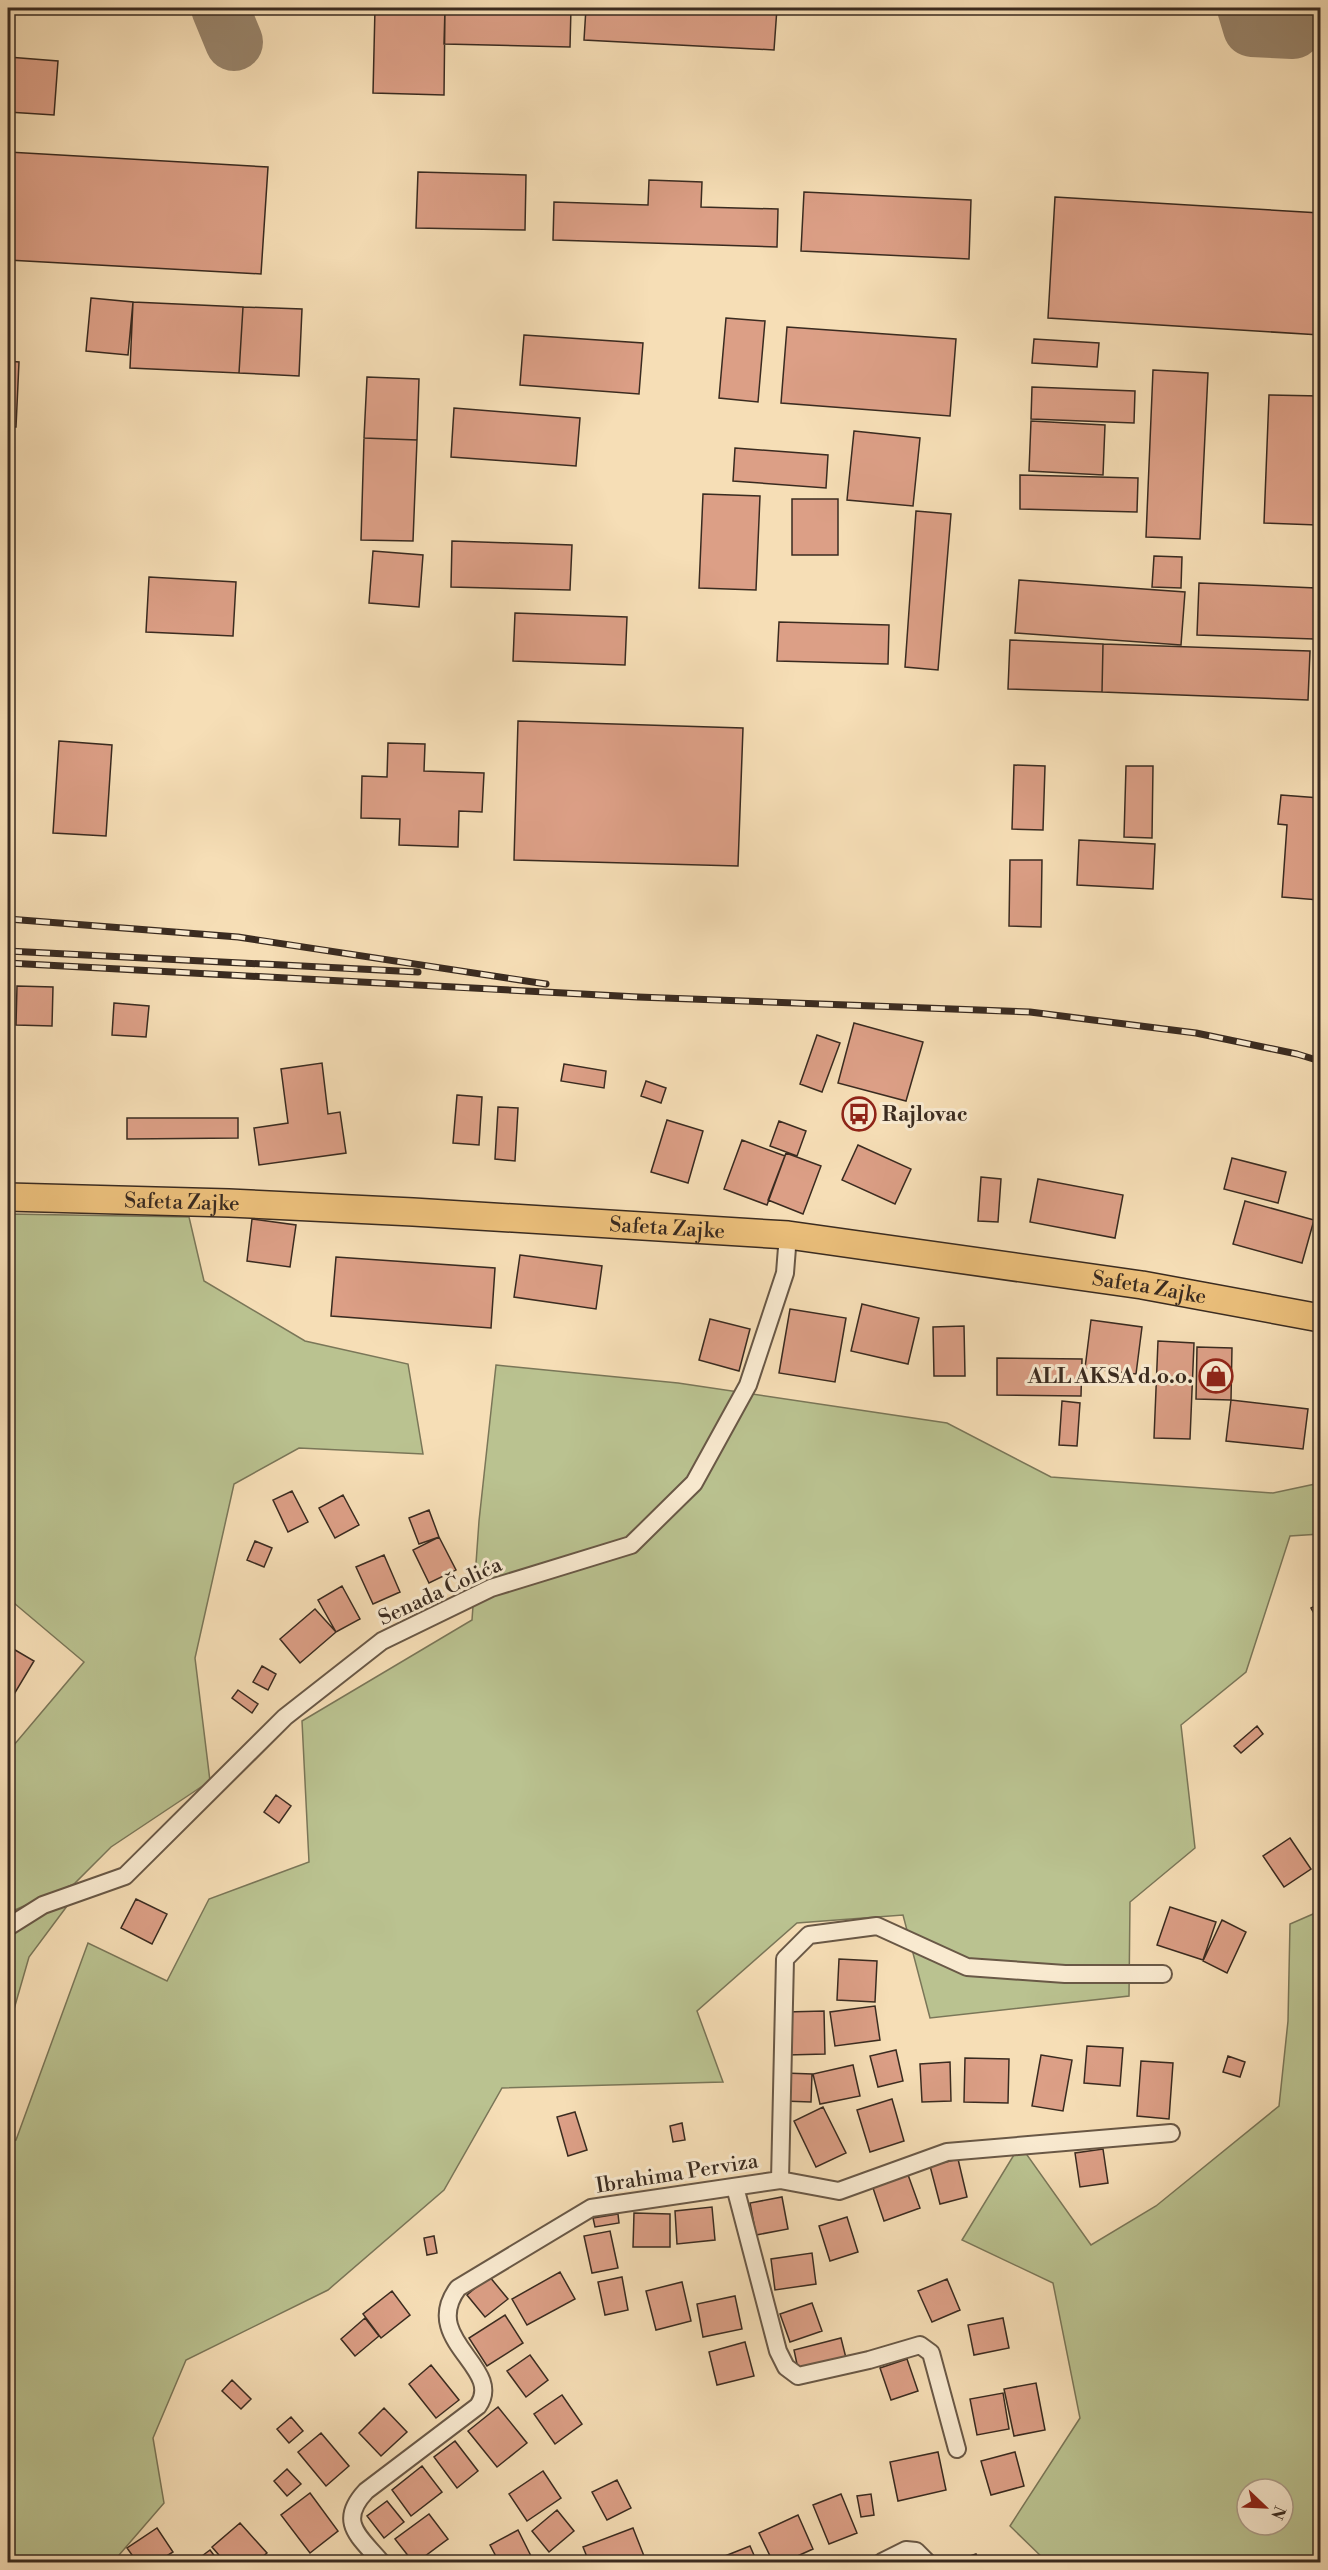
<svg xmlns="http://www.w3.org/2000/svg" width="1328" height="2570" viewBox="0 0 1328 2570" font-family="'Libre Bodoni',serif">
  <rect width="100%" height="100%" fill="#f6deb6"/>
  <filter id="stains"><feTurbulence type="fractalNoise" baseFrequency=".00333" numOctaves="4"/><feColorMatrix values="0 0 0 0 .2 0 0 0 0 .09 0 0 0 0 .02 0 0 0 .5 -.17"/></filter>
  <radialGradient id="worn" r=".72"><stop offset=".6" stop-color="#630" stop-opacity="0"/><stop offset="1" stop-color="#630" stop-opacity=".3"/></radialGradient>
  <path fill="#bac290" stroke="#7a7658" stroke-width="1.5" fill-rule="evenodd" d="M8,1214L189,1217L204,1281L305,1341L408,1364L423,1454L299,1448L234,1484L195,1658L210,1781L111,1847L74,1884L8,1913V1752L84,1662L8,1598Z
    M496,1365L678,1383L947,1423L1051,1477L1273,1493L1320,1483V1534L1290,1536L1246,1672L1181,1725L1195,1848L1130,1902L1129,1996L930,2018L903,1915L797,1923L697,2011L723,2082L502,2088L444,2190L328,2290L186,2360L153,2438L164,2503L113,2562H8V2141L16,2140L88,1943L167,1981L209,1899L309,1862L302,1721L472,1620L479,1521Z
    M76,1894L29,1957L8,2030V1928Z
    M1320,1911V2562H1047L1010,2526L1080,2418L1053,2283L962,2240L1020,2145L1091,2245L1156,2206L1279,2106L1288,2021L1290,1924ZM1247,2489H1283V2525H1247Z"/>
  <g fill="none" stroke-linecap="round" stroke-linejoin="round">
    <path stroke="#98846b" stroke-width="58" d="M220,8L234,42
      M1246,8L1252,28L1293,30"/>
  </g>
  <path fill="#dc9f86" stroke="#3a2b20" stroke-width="1.5" d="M375,8H445L444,95L373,93Z
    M445,8H571L570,47L444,44Z
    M586,8H777L774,50L584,40Z
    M8,57L58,61L54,115L8,112Z
    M8,152L268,167L261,274L8,260Z
    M418,172L526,175L525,230L416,228Z
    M649,180L702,182L701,207L778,209L777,247L553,240L554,202L648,205Z
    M804,192L971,200L969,259L801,251Z
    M1055,197L1320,213V335L1048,318Z
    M91,298L133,302L128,355L86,351Z
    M133,302L243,307L239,373L130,368Z
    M243,307L302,309L299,376L239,373Z
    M726,318L765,321L758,402L719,398Z
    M787,327L956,339L950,416L781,403Z
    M524,335L643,343L639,394L520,385Z
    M1034,339L1099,343L1097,367L1032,363Z
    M8,361L19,362L16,427L8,426Z
    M1153,370L1208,373L1200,539L1146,537Z
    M367,377L419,379L417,440L364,438Z
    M1032,387L1135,391L1134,423L1031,419Z
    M1269,395L1320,396L1317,525L1264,523Z
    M454,408L580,418L576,466L451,457Z
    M1031,421L1105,425L1103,475L1029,471Z
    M8,428H14L8,527Z
    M854,431L920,438L913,506L847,500Z
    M364,438L417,440L413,541L361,540Z
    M735,448L828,455L826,488L733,481Z
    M1020,475L1138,478L1137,512L1020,509Z
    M703,494L760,496L756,590L699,588Z
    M792,499H838V555H792Z
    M916,511L951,514L938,670L905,667Z
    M452,541L572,545L570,590L451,587Z
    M373,551L423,555L419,607L369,603Z
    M1154,556L1182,557L1181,588L1152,587Z
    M149,577L236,582L233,636L146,632Z
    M1019,580L1185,592L1181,645L1015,633Z
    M1199,583L1316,588L1314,639L1197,635Z
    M515,613L627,617L625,665L513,661Z
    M779,622L889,625L888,664L777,661Z
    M1010,640L1103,644L1102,692L1008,689Z
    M1103,644L1310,651L1308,700L1102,692Z
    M518,721L743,728L738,866L514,860Z
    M59,741L112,745L106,836L53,833Z
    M388,743L425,744L424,771L484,773L482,812L459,811L458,847L399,845L400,819L361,818L362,776L387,777Z
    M1014,765L1045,766L1043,830L1012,829Z
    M1126,766H1153L1152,838L1124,837Z
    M1281,795L1320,798L1319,900L1282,897L1287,825L1278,824Z
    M1079,840L1155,844L1153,889L1077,885Z
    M1010,860H1042L1041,927L1009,926Z
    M17,986L53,987L52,1026L16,1025Z
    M114,1003L149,1006L146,1037L112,1035Z
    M854,1023L923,1042L906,1101L838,1083Z
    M817,1035L840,1043L822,1092L800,1084Z
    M322,1063L328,1114L340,1112L346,1153L259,1165L254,1128L288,1123L281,1069Z
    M564,1064L606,1071L604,1088L561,1081Z
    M646,1081L666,1088L661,1103L641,1096Z
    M457,1095L482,1097L479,1145L453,1143Z
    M498,1107L518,1108L515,1161L495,1159Z
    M127,1118H238V1138L127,1139Z
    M667,1120L703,1131L688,1183L651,1172Z
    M779,1121L806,1131L797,1156L770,1146Z
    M742,1140L785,1156L767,1205L724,1189Z
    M858,1145L911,1169L895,1204L842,1180Z
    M786,1153L821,1166L803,1214L768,1200Z
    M1232,1158L1286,1172L1278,1203L1224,1189Z
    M981,1177L1001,1179L998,1222L978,1221Z
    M1038,1179L1123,1195L1115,1238L1030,1222Z
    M1245,1201L1314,1220L1302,1263L1233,1244Z
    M252,1219L296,1225L290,1267L247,1261Z
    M520,1255L602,1266L596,1309L514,1297Z
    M336,1257L495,1268L491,1328L331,1316Z
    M862,1304L919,1318L908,1364L851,1351Z
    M790,1309L846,1318L835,1382L779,1373Z
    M710,1319L750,1329L739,1371L699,1360Z
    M1091,1320L1142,1327L1136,1374L1085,1368Z
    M964,1326L965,1376H934L933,1327Z
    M1158,1341L1194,1343L1190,1439L1154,1438Z
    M1197,1347L1232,1348L1231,1400L1196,1399Z
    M997,1358L1082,1359L1081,1396L997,1395Z
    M1319,1364H1320V1424L1314,1423Z
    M1231,1400L1308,1409L1303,1449L1226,1441Z
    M1062,1401L1080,1403L1077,1446L1059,1445Z
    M292,1491L308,1522L288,1532L273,1500Z
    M343,1495L359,1525L335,1538L319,1508Z
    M429,1510L439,1537L419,1544L409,1518Z
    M439,1537L456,1570L429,1583L413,1550Z
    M255,1541L272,1548L264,1567L247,1560Z
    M384,1555L400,1592L373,1604L356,1567Z
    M342,1586L360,1619L336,1632L318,1600Z
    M1320,1603V1624L1311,1608Z
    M315,1609L336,1632L300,1663L280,1639Z
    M10,1647L34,1661L13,1696L8,1693V1651Z
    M262,1666L276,1674L268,1690L253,1682Z
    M238,1690L258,1704L252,1713L232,1698Z
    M1257,1726L1263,1734L1241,1753L1234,1746Z
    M276,1795L291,1806L279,1823L264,1812Z
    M1290,1838L1311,1869L1284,1887L1263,1856Z
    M136,1899L167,1914L152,1944L121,1928Z
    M1170,1907L1216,1922L1203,1960L1157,1945Z
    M1222,1920L1246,1932L1227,1973L1203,1961Z
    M839,1959L877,1961L875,2002L837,2000Z
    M875,2006L880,2040L835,2046L830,2012Z
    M824,2011L825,2054L787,2055L786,2012Z
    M1087,2046L1123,2048L1120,2086L1084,2083Z
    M896,2050L903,2081L878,2087L870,2056Z
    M1041,2055L1072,2060L1063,2111L1032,2106Z
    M1228,2056L1245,2062L1240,2077L1223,2072Z
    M965,2058L1009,2059L1008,2103L964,2102Z
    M1141,2061L1173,2063L1169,2119L1137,2116Z
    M950,2062L951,2101L922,2102L920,2064Z
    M853,2065L860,2096L820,2104L813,2074Z
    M784,2073L812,2074L811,2102L783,2101Z
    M892,2099L904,2141L870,2152L857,2110Z
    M823,2107L846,2153L816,2167L794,2121Z
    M575,2112L587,2150L568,2156L557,2117Z
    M682,2123L685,2140L673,2142L670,2126Z
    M1103,2149L1108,2183L1080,2187L1075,2153Z
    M958,2159L967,2197L940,2204L930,2166Z
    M907,2172L920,2208L884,2221L872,2185Z
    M782,2197L788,2229L756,2235L750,2203Z
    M712,2207L715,2240L677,2244L675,2211Z
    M634,2213L670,2214V2247H633Z
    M618,2214L619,2223L595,2227L593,2218Z
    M847,2217L858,2252L830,2261L819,2226Z
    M610,2231L618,2268L592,2273L584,2236Z
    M434,2236L437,2253L427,2255L424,2238Z
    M812,2253L816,2284L775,2290L771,2259Z
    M560,2272L575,2299L527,2325L512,2299Z
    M489,2276L508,2299L485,2317L467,2295Z
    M622,2277L628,2310L605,2315L598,2282Z
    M947,2279L960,2310L932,2322L918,2291Z
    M682,2282L691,2321L656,2330L646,2291Z
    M392,2291L410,2315L381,2338L363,2314Z
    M735,2296L742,2329L703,2337L697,2304Z
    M812,2303L822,2331L790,2342L780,2314Z
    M505,2315L523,2343L487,2366L469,2338Z
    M365,2318L379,2336L355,2356L341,2339Z
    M1003,2318L1009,2348L974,2355L968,2325Z
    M841,2338L846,2358L798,2369L794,2350Z
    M745,2342L754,2376L717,2385L709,2352Z
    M530,2355L548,2380L526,2397L507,2371Z
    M907,2359L918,2391L891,2400L880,2368Z
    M431,2365L459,2400L436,2418L409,2384Z
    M232,2380L251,2399L241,2409L222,2391Z
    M1036,2383L1045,2430L1014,2436L1004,2389Z
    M1003,2393L1009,2429L977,2435L970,2399Z
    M562,2395L582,2424L555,2444L534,2414Z
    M498,2407L527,2443L497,2467L468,2431Z
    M384,2408L407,2432L381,2456L359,2433Z
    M291,2417L303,2431L289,2443L277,2429Z
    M321,2433L349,2466L326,2486L298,2452Z
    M455,2441L478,2471L457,2488L434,2457Z
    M938,2452L946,2490L898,2501L890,2462Z
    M1015,2452L1024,2486L991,2495L981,2461Z
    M422,2466L442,2492L411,2516L392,2490Z
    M287,2469L301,2484L287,2496L274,2481Z
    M543,2471L561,2498L527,2521L509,2494Z
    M617,2480L631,2508L607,2520L592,2492Z
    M310,2493L338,2531L310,2553L281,2515Z
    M841,2494L857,2533L829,2544L813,2505Z
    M871,2494L874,2515L861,2517L857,2496Z
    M387,2501L404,2522L384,2538L367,2516Z
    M557,2510L574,2531L549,2552L532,2531Z
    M429,2514L448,2539L417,2562H413L395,2539Z
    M798,2515L813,2549L784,2562H773L759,2533Z
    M240,2523L267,2553L256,2562H225L212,2547Z
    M157,2528L173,2552L157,2562H137L127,2548Z
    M633,2528L644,2556L629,2562H589L583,2547Z
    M518,2530L533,2560L528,2562H499L490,2545Z
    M750,2546L757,2562H722L720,2558Z
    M210,2550L219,2562H194Z
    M976,2554L979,2562H952Z"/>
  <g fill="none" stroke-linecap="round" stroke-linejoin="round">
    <g stroke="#695846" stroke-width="20">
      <path id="minor" d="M8,1927L43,1905L125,1876L285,1717L382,1641L491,1588L631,1545L694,1483L748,1385L785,1273L788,1235
        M780,2180L785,1959L809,1935L877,1926L967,1967L1065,1974H1163
        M735,2187L778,2351L786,2367L798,2376L869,2360L920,2345L931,2353L957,2449
        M381,2562C359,2536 337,2522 366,2491L478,2406C505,2368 419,2340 458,2288L591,2208L780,2180L839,2191L947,2152L1171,2133
        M882,2562L906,2550L916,2551L927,2562"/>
    </g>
    <g stroke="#3a2b20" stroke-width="30">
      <g id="primary">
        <path id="s1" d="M8,1197L229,1203L413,1212L788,1235L1142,1285L1320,1318"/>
      </g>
    </g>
    <use href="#minor" stroke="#f9ead0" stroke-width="16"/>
    <use href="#primary" stroke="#ebbf7b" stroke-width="27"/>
    <g stroke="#3a2b20" stroke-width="7">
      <path id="rail" d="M8,919L238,937L546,984
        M8,951L418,972
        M8,963L638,997L1030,1012L1196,1033L1297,1054L1320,1061"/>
    </g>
    <use href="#rail" stroke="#f9ead0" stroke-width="4.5" stroke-dasharray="14" stroke-linecap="butt"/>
  </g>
  <defs>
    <g id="bus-ring" transform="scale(1.725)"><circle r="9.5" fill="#f9ead0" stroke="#8f2418" stroke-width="1.5"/><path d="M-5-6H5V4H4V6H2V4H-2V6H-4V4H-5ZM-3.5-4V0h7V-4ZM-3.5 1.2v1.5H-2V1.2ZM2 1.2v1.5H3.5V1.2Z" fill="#8f2418"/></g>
    <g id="shop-ring" transform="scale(1.725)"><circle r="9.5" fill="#f9ead0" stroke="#8f2418" stroke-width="1.5"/><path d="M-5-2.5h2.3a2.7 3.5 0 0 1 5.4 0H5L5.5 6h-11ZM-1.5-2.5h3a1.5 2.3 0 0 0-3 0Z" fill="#8f2418"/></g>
  </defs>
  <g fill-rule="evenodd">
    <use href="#bus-ring" x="859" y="1114"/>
    <use href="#shop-ring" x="1216" y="1376"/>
  </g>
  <g text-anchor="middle" stroke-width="6" stroke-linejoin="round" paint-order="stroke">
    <g font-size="21" font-weight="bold" fill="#3a2b20" stroke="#f9ead0" text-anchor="start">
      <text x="882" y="1121">Rajlovac</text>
      <text x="1193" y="1383" text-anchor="end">ALL AKSA d.o.o.</text>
    </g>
    <g font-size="21" fill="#3a2b20" stroke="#f9ead0">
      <text dy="7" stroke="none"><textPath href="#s1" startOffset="174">Safeta Zajke</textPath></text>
      <text dy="7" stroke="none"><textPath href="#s1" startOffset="660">Safeta Zajke</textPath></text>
      <text dy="7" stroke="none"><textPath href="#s1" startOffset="1146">Safeta Zajke</textPath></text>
      <text transform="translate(440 1591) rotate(-25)" y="7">Senada Čolića</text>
      <text transform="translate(677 2173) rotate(-9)" y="7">Ibrahima Perviza</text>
    </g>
  </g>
  <rect width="1328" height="2570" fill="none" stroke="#f6deb6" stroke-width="30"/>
  <rect x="9" y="9" width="1310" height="2552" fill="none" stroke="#3a2b20" stroke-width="3"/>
  <rect x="15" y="15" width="1298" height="2540" fill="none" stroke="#3a2b20" stroke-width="1.5"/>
  <g transform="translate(1265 2507) rotate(113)"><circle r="28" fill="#f9ead0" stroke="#ad9e8a" stroke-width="1.5"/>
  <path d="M0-4.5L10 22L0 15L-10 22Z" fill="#8f2418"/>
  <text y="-9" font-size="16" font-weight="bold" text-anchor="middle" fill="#3a2b20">N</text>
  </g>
  <rect width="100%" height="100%" filter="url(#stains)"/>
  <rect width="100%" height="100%" fill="url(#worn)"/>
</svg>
